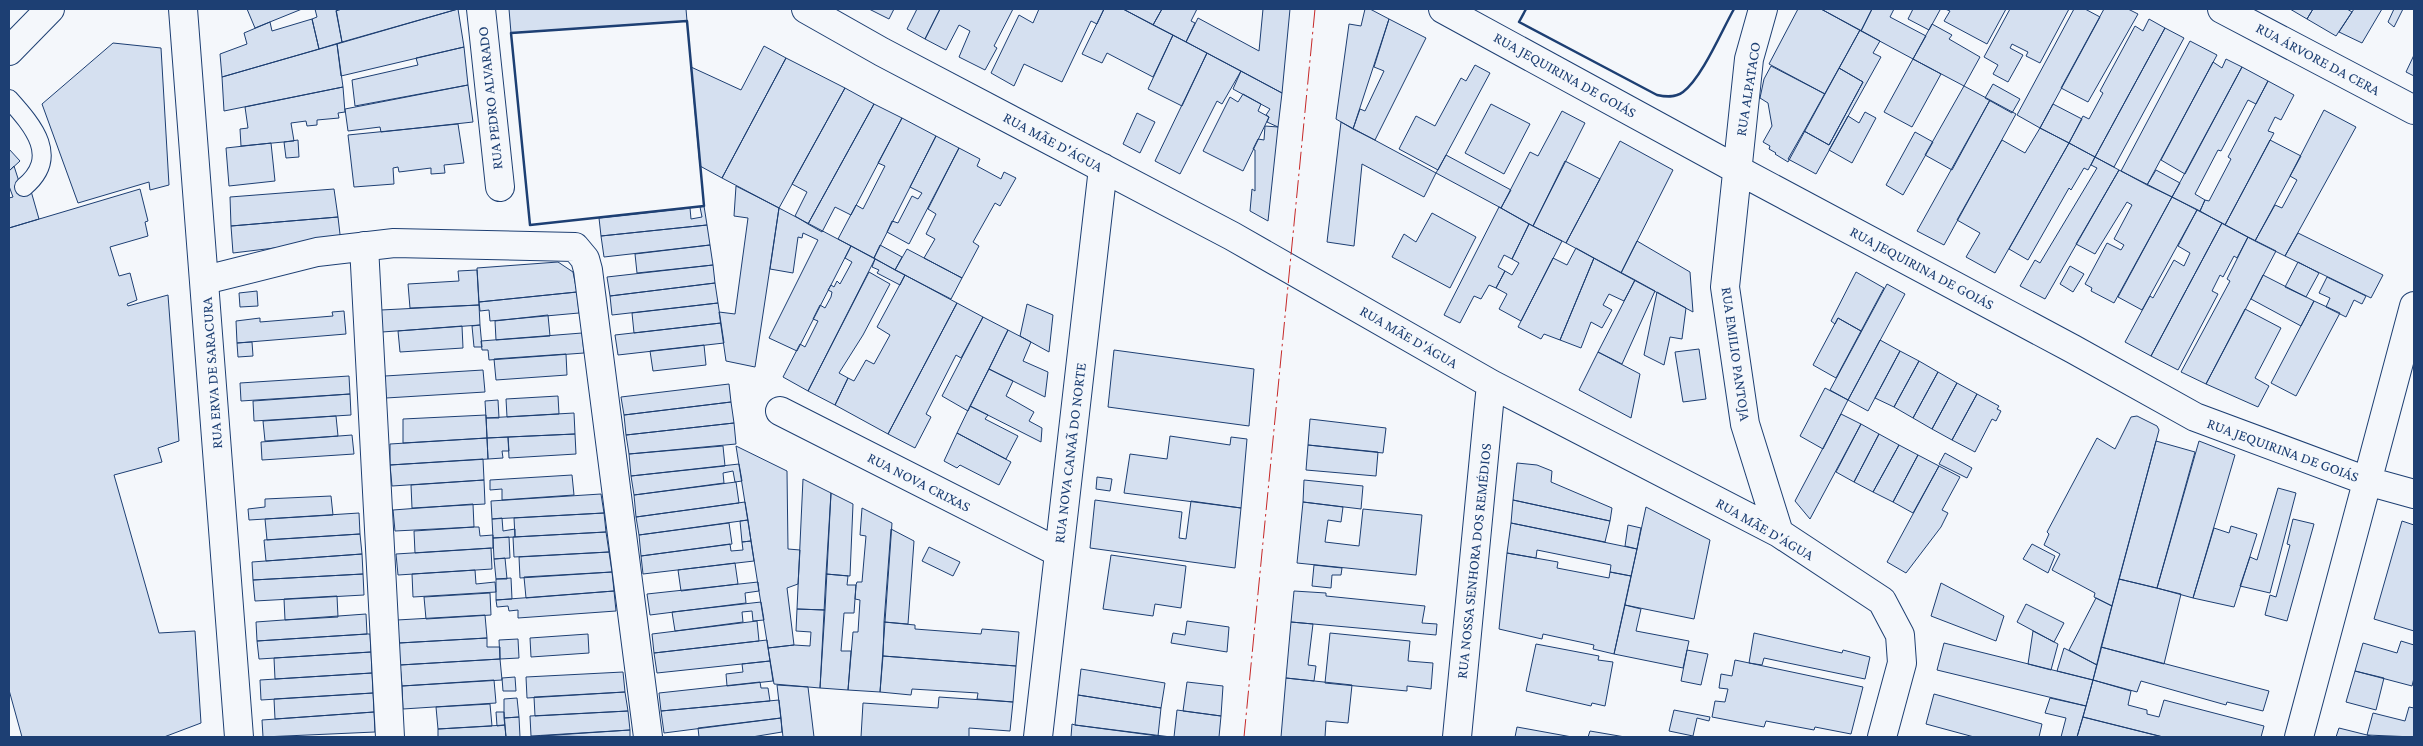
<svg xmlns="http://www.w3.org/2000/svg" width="2423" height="746" viewBox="0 0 2423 746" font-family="'Crimson Pro',serif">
  <rect width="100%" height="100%" fill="#f4f7fb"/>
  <path fill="#d5e0f0" stroke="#1d3f73" d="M247,9H302L255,28Z
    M315,9H336L342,42L319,49L312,19L317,17Z
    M342,9H458L342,42L336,11Z
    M458,9L464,47L341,76L337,44Z
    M509,9H686L687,21L511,33Z
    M869,9H894L889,19Z
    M917,9H940L925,39L907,29Z
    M940,9H1013L994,46L997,48L985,70L959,57L970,31L959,25L946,50L925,39Z
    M1039,9H1104L1097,24L1091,21L1062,82L1024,64L1014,86L991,73L1019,15L1033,23Z
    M1104,9H1123L1173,35L1153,77L1107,53L1102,63L1082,54Z
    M1123,9H1162L1153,25Z
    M1162,9H1197L1191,21L1195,23L1186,42L1153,25Z
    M1263,9H1290L1282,93L1186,42L1198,18L1259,51Z
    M1365,9H1370L1389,19L1353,129L1336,119L1349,24L1361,26Z
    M1798,9H1821L1860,30L1825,94L1769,64Z
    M1821,9H1872L1861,31Z
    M1872,9H1894L1890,17L1926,36L1913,59L1861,31Z
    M1913,9H1938L1940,10L1929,30L1908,19Z
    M1945,9H2006L1987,44L1944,21L1950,11Z
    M2010,9H2069L2040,63L2026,56L2028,52L2012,44L2010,48L2023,55L2008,82L1993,74L1998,65L1984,57Z
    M2074,9H2085L2100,17L2040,128L2017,115Z
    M2104,9H2128L2138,14L2088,102L2061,88Z
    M2290,9H2313L2307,19Z
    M2313,9H2347L2352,12L2336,36L2307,19Z
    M2354,9H2382L2362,43L2339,32Z
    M2394,9H2403L2394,27L2388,22Z
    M312,19L319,49L222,77L220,54L247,44L244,33L270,22L272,31Z
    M1389,19L1426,38L1375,140L1353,129L1360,109L1365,111L1384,71L1374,67Z
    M2149,19L2165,28L2095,157L2069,143L2083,116L2089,119L2103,93L2100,91L2135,26L2143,31Z
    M1932,24L1952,35L1949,39L1980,57L1964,86L1913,59Z
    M2165,28L2184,38L2114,167L2095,157Z
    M1860,30L1880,41L1873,53L1881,57L1816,174L1788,159L1804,131L1829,145L1863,82L1839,68Z
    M1173,35L1207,53L1182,106L1148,89Z
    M2190,41L2217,55L2147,185L2121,171Z
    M113,43L161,48L169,185L150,190L149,182L78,203L42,104Z
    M337,44L343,87L224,111L222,77Z
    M764,46L786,58L722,178L700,166L691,67L741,90Z
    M464,47L468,85L355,106L352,80L418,65L416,58Z
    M1207,53L1241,71L1222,104L1217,101L1180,174L1155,161Z
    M2414,55V76L2406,72Z
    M786,58L845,88L779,208L722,178Z
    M1913,59L1941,74L1912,127L1884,112Z
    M2226,59L2242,67L2185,174L2161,160L2213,62L2222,68Z
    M1475,65L1490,73L1438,170L1399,149L1416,116L1435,126L1461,78L1466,81Z
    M1771,66L1825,94L1788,162L1775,154L1776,153L1769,149L1770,146L1763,142L1772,126L1768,103L1760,98L1764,79Z
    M2242,67L2268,81L2256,104L2248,100L2221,151L2218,150L2195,194L2205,200L2200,211L2172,197Z
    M1839,68L1863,82L1829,145L1804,131Z
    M1241,71L1282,93L1278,127L1267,122L1269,117L1266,115L1270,109L1233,89Z
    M2268,81L2294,95L2281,120L2275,117L2268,131L2274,133L2225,225L2200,211L2205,200L2209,201L2231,159L2228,157Z
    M1993,84L2020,99L2012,113L1985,98Z
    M468,85L473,122L381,132L380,127L348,131L345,109Z
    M1964,86L1990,100L1952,170L1925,155Z
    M343,87L345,112L338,113L339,118L317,120V125L307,126L306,121L291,123L294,141L241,146L240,129L248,128L245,107Z
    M845,88L874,104L808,224L795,216L807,192L792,184Z
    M1243,94L1261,104L1258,111L1269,117L1243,171L1203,151L1230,97L1238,102Z
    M1990,100L2016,114L1944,245L1917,231Z
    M874,104L902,118L851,215L835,207L822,232L808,224Z
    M1491,104L1530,124L1504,174L1465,153Z
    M2053,104L2082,119L2069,143L2040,128Z
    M2324,110L2356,127L2285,256L2255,241L2275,205L2282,208L2297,180L2290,176Z
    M1562,111L1585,123L1533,226L1501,208L1530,152L1538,156Z
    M1865,112L1876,118L1852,163L1829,150L1848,116L1859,123Z
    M1137,113L1155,122L1140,153L1123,144Z
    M902,118L936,136L874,258L838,239L856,205L863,209L885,166L878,163Z
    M1341,122L1436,173L1424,197L1362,164L1354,246L1327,242Z
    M458,124L464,163L444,165L445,173L431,174V168L399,172L398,167L393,168L394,184L354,187L348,135Z
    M1265,126L1278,127L1268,221L1250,211L1252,189L1255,191V150L1253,149L1258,139L1264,140Z
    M2040,128L2069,143L1995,273L1966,257L1980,233L1957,220L2002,140L2025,153Z
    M1915,132L1933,142L1903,195L1886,185Z
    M936,136L959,148L909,244L887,232L892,221L898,223L912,196L918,199L922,193L910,187Z
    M298,140L299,157L286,158L284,142Z
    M2270,140L2301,156L2255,241L2225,225Z
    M1620,141L1673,170L1621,273L1566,243Z
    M271,143L275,181L229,186L226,148Z
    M2069,143L2095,157L2088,170L2084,168L2071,190L2069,188L2028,260L2009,249Z
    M959,148L980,159L977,166L1001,179L1004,172L1016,178L1000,206L995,203L973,242L979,246L962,278L924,258L935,239L926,234L936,214L928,209Z
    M9,149L20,161L9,171Z
    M1446,155L1511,190L1501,208L1436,173Z
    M2095,157L2119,170L2045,299L2020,286L2035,260L2040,263L2097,168L2091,165Z
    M1565,161L1600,179L1566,243L1533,226Z
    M14,166L23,194L31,191L39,219L9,228V198L13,197L9,186V171Z
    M2119,170L2172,197L2114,303L2091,291L2092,288L2085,284L2107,243L2121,250L2124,245L2114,239L2132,205L2127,202L2095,254L2076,244Z
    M2156,170L2180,183L2172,197L2147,185Z
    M736,186L779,208L755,367L726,361L719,312L735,314L748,218L734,216Z
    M140,189L148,221L145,222L148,236L110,247L119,276L130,273L137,300L127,304L128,306L168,295L179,441L158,448L162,462L114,475L159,633L195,631L201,723L164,737H22L9,690V228Z
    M334,189L338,217L231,226L230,197Z
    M2172,197L2197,210L2142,310L2118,297Z
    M704,206L707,225L601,236L599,218L690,208L691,219L702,217L700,207Z
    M1499,207L1529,224L1512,259L1504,255L1498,267L1505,271L1496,288L1489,285L1481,299L1474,296L1460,323L1444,315Z
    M779,208L851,246L797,351L769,338L818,240L803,233L802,238L798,237L793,273L770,269Z
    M2197,210L2222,223L2151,356L2125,342L2150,296L2153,298L2174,260L2184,266L2190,253L2178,246Z
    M1432,213L1476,237L1450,288L1392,257L1404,234L1416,242Z
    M338,217L341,243L324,242L233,253L231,226Z
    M2222,223L2248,237L2237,258L2234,256L2223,277L2220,275L2212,291L2218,294L2178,370L2151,356Z
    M1529,224L1562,241L1521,321L1499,309L1507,294L1496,288L1505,271L1512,275L1519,263L1512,259Z
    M707,225L710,245L604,257L601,236Z
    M2298,233L2383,275L2371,298L2285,256Z
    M2248,237L2276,251L2206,384L2181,372L2230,281L2227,279Z
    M1637,241L1690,272L1693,312L1621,273Z
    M710,245L713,265L637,273L635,254Z
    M880,245L902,257L895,270L874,258Z
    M851,246L875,259L808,391L783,377L800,344L805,347L818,321L813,319L820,305L825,308L831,297L832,292L828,290L831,285L834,287L837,281L840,284L852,262L845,258Z
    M1576,248L1594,258L1560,340L1544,334L1541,339L1518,327L1553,258L1567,265Z
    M907,249L962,278L951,299L895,270Z
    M1594,258L1635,280L1624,301L1609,294L1603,305L1612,310L1602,328L1591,322L1581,348L1560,340Z
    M875,259L905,275L900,285L877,273L879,270L872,267Z
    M558,262L573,272L577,292L479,302L477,268Z
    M2298,262L2319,273L2306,297L2285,287Z
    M713,265L715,283L610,296L607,277Z
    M2070,266L2084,274L2073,292L2060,284Z
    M477,270L479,305L410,308L408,284L459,281L458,271Z
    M869,272L890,284L863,335L839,373L848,378L835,405L808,391Z
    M1856,272L1884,288L1861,331L1838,318L1835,324L1831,321Z
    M905,275L957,303L888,434L835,405L848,378L854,381L866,360L874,364L890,335L877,327Z
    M2263,275L2314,301L2301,326L2251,299Z
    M2327,277L2366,296L2362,304L2354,300L2346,317L2326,307L2330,298L2319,293Z
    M1635,280L1655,291L1622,364L1598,352Z
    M715,283L718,303L612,315L610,296Z
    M1887,284L1905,294L1848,400L1830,390Z
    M257,291L258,306L240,307L239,293Z
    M577,292L579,313L490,321L489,310L480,311L479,302Z
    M1657,292L1686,308L1682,339L1670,337L1664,365L1644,355Z
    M2314,301L2340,313L2296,396L2271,383Z
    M718,303L721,323L634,333L632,313Z
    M957,303L983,317L961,358L956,355L926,414L931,417L915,448L888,434Z
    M1027,304L1053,315L1049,352L1020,336Z
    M479,305L480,325L382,332L381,310Z
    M2245,309L2281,328L2255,378L2269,386L2258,407L2206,384Z
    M344,311L346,334L237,343L236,321L260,318V322L333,316L332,312Z
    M548,315L550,336L496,340L495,321Z
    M983,317L1008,330L968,411L942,396Z
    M1838,318L1861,331L1836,378L1813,365Z
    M721,323L724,343L618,355L615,335Z
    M480,325L482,347H474L472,326Z
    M462,326L463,348L400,352L398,331Z
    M1008,330L1031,342L1023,361L1048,372L1045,397L989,369Z
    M582,333L584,353L489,360L488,350H482L481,341Z
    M1880,340L1900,351L1868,411L1848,400Z
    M252,342L253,356L238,357L237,343Z
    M704,345L706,365L653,371L650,351Z
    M1699,349L1706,399L1683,402L1675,352Z
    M1114,350L1254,369L1249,426L1108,407Z
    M1900,351L1919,361L1894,407L1875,398Z
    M1598,352L1640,374L1631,418L1579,390Z
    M566,354L567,375L496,380L494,359Z
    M1919,361L1938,372L1913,418L1894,407Z
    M989,369L1013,381L1006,396L1034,412L1029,421L1042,428L1041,442L970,406Z
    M483,370L485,392L386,398L385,376Z
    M1938,372L1957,383L1932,429L1913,418Z
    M349,376L350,394L241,401L240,383Z
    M1957,383L1977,394L1952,440L1932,429Z
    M729,384L731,402L624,415L621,397Z
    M1825,388L1848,400L1823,449L1800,436Z
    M350,394L351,415L254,421L253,401Z
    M1977,394L1999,406L1997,409L2001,411L1996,421L1992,419L1975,452L1952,440Z
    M558,396L559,414L507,417L506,399Z
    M498,400L499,418H486L485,401Z
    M731,402L734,423L626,435L624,415Z
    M970,406L988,415L985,419L1018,436L1006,459L957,433Z
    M574,413L575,434L487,438L486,418Z
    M1841,414L1861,424L1810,519L1795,501Z
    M486,415L487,438L403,443V419Z
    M336,416L338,436L265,441L263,421Z
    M2137,416L2157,426L2159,430L2112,606L2094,597L2095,593L2052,570L2060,554L2044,545L2049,534L2047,532L2097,438L2115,449L2131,417Z
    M1310,419L1386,428L1383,453L1308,445Z
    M734,423L736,444L629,454L626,435Z
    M1861,424L1879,434L1854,482L1836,472Z
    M957,433L1011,462L999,485L960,465L957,468L944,461Z
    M575,434L576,454L509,458L508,437Z
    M1879,434L1899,445L1873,492L1854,482Z
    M352,435L354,454L262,460L261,442Z
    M1170,436L1230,445L1231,437L1247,439L1241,508L1124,493L1130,454L1167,459Z
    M508,437L509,451H502L503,458L488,459L487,438Z
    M487,438L488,459L390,465V444Z
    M2156,441L2195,452L2157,588L2119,579Z
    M2199,441L2235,455L2193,598L2157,588Z
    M1308,445L1378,452L1376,476L1306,470Z
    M1899,445L1918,455L1893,502L1873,492Z
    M723,446L725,466L631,476L629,454Z
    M736,446L787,471L788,549L800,550L798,584L787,588L794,645L768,648Z
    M1945,453L1972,468L1967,478L1939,464Z
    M1918,455L1939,466L1913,513L1893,502Z
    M483,459L484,480L392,486L390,465Z
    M1517,463L1537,465L1552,471L1551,482L1612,508L1610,521L1513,500Z
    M739,464L742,481L735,482L733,471L723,473L724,483L634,495L631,476Z
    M1939,466L1960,477L1942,510L1948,513L1941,527L1906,573L1887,562Z
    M572,475L574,495L502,500V489L490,490V480Z
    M1097,477L1112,479L1110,491L1096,489Z
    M803,479L831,493L825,610L797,609Z
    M484,480L485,504L412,508L411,485Z
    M1304,480L1363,486L1361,509L1303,502Z
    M736,482L739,503L636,517L634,495Z
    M2278,488L2296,493L2270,593L2240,586L2250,557L2257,560Z
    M831,493L853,504L850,576L826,574Z
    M601,494L604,513L492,519L491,501Z
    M331,496L333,515L249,520L248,509L265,507V499Z
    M1095,500L1182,512L1179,538L1186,539L1191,501L1241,508L1235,568L1090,548Z
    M1513,500L1610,521L1605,542L1511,523Z
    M745,502L748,520L639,535L636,517Z
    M1303,502L1343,507L1341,522L1328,520L1325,542L1359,546L1363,509L1422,515L1416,575L1297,563Z
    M473,504L474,527L395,531L393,510Z
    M1646,507L1710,540L1694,619L1625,605Z
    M862,508L892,523L880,692L848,690L853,632H858L860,600L855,599L856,585L857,582H862L866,536L860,535Z
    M359,513L360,534L267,540L265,519Z
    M604,513L606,532L515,537L514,518Z
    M502,518L503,531L515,529V537L493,538L492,519Z
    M2293,519L2314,524L2287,621L2265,615L2270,595L2276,597L2290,545L2287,544Z
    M748,520L751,541L742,542L740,521Z
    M2402,521L2414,525V631L2374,619Z
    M729,523L732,544L641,556L639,535Z
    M1511,523L1637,549L1631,576L1610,572L1611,565L1537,550L1536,558L1507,553Z
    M1628,525L1641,528L1637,549L1625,546Z
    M2231,526L2257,534L2234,607L2193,598L2214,528L2229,533Z
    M474,527H479L480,536L493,535V548L415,553L414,531Z
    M891,529L914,541L908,624L884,622Z
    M606,532L609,552L514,557L513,537Z
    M360,534L362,554L266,561L264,540Z
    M509,537L510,558L494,559L493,538Z
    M751,541L754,561L643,574L641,556L730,544L731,551L743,550L742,542Z
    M2032,544L2055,556L2048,573L2023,559Z
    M929,547L960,562L953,576L922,561Z
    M491,548L492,569L398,575L396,554Z
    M609,552L612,572L520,578L519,557Z
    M1507,553L1558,562L1557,568L1609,578L1610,572L1631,576L1614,654L1593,649L1594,645L1543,634L1542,639L1499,629Z
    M362,554L363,574L253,580L252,562Z
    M1111,555L1186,566L1181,608L1155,604L1153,616L1103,609Z
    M505,558L507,579H496L494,559Z
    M735,563L738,584L681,591L678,570Z
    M1314,565L1342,568L1341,575H1332L1331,588L1312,586Z
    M475,570L476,584L495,582L496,592L413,597L412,574Z
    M612,572L614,591L526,598L524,577Z
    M363,574L364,595L255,601L253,580Z
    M826,574L848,576L847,585H856L854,613H844L841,651H851L848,690L820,688Z
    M511,578L512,599L496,600V579Z
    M2119,579L2181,594L2164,664L2101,647Z
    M758,582L759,591L745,593L746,603L650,615L647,594Z
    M1941,583L2004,616L1996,641L1931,616Z
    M614,591L616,611L518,618V610L509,611L508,606L497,607L496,600Z
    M1294,591L1326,593V596L1425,606L1422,623L1437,624L1436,635L1291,622Z
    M490,593L491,615L426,619L424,597Z
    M337,596L338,617L285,620L284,599Z
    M2096,598L2112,606L2097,665L2069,650Z
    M761,602L764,620L753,621L752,611L742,612L743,622L675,631L672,612Z
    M2026,604L2064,623L2054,642L2017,622Z
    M1625,605L1641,609L1636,631L1689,641L1683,668L1614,654Z
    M797,609L825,610L820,688L774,684L768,648L794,645L810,646L811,632L796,631Z
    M366,614L367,634L257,641L256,622Z
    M485,615L487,638L399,643L397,620Z
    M757,621L759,641L654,653L652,634Z
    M1187,621L1229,627L1227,652L1171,643L1173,633L1185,635Z
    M884,622L915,625V629L981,634L982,629L1019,632L1016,666L883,656Z
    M1291,622L1313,624L1308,665L1316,666L1314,681L1286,678Z
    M2033,631L2058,644L2051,670L2028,664Z
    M1330,633L1410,641L1408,661L1433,663L1431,689L1407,686V691L1325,683Z
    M1754,633L1842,653L1843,650L1870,657L1865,679L1764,658L1762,665L1749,663Z
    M367,634H370L371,652L259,659L257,641Z
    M588,634L589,653L531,657L530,638Z
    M487,638V647H500V659L400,665L399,643Z
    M518,639L519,658L500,659L499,640Z
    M767,640L770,661L657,673L654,653Z
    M2401,641L2414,645V678L2412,686L2355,671L2363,643L2397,653Z
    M1944,643L2093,680L2086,706L1937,670Z
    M1536,644L1599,656L1598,660L1613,662L1605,706L1592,703L1591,706L1526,691Z
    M2101,647L2269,691L2263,711L2227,702L2226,705L2141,681L2137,692L2093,680Z
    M2064,648L2097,665L2093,680L2057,671Z
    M1687,650L1708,654L1701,685L1681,681Z
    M371,652L372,673L275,679L274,658Z
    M883,656L1016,666L1013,702L977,699L978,693L912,689L911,695L880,692Z
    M500,659L502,680L402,686L400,665Z
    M1735,660L1863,687L1851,734L1815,727L1814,730L1766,721L1764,727L1712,717L1715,701L1725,702L1728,689L1719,688L1721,674L1732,676Z
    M770,661L773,681L727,686L726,674L743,672L742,664Z
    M1081,669L1165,683L1161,708L1078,695Z
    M2355,671L2384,678L2376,710L2346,702Z
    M623,672L625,692L527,698L526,677Z
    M372,673L373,693L261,700L260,680Z
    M515,677L516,691H503L502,678Z
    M1286,678L1352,685L1348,723L1326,721L1325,737H1281Z
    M494,680L496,703L403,709L402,686Z
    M2093,680L2131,691L2128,705L2147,710V714L2159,717L2164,700L2264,726L2261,737H2163L2083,717Z
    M760,682L761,688H768L770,701L661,711L659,693Z
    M1187,682L1223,686L1221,716L1183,711Z
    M777,685L808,687L814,737H783Z
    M625,692L628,711L535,716L534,697Z
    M373,693L374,712L275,719L274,699Z
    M1934,694L2042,724L2039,737H1974L1926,724Z
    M1078,695L1161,708L1158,736L1075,725Z
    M939,697L1013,702L1010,731L969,728V737H861L863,703L938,708Z
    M517,698L519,717L504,718V699Z
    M2050,698L2086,706L2077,737H2061L2066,718L2045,713Z
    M779,700L781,718L664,733L661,711Z
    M490,704L492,726L438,729L436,707Z
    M2409,707L2414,708V737L2367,735L2373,713L2405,721Z
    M1177,710L1221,716L1219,737H1174Z
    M1674,710L1710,717L1709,721L1697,718L1693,736L1669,731Z
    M628,711L630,730L531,736L530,716Z
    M374,712L375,732L263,737L262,720Z
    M496,712H504L505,725L497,726Z
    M519,717L520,737H506L504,718Z
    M2083,717L2163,737H2077Z
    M781,718L782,732L752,737H699L698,728Z
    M1072,724L1075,725L1171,737H1071Z
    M505,725L506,737H438V729Z
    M1517,727L1572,737H1515Z
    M2339,728L2367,735L2374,737H2336Z
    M630,730V737L541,736Z
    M1590,731L1625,737H1588Z"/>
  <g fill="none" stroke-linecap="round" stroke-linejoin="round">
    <g stroke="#1d3f73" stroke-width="20">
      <path id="service" d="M9,99C34,127 60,157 24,187"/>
    </g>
    <g stroke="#1d3f73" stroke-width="30">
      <path id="minor" d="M183,9L239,737
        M481,9L500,187
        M806,9L882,52L1232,236L1491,384L1779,533L1882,601L1900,635L1902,663L1882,737
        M1443,9L1738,170L2073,349L2195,417L2367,481L2414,494
        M1763,9L1749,59L1725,287L1745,424L1779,533
        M2222,9L2414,110
        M364,246L390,737
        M205,280L317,252L394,243L575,247L585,259L588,270L648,737
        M780,411L1058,552
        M1038,737L1103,168
        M1457,737L1491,384
        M2299,737L2414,306"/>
    </g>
    <g stroke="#1d3f73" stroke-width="30">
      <path id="secondary" d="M9,51L50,9"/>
    </g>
    <use href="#service" stroke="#f4f7fb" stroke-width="18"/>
    <use href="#minor" stroke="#f4f7fb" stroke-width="28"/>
    <use href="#secondary" stroke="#f4f7fb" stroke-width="28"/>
    <path stroke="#1d3f73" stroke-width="2.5" d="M1526,9L1519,22L1657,95C1666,97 1675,98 1683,92C1702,78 1722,30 1734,9
      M687,21L704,206L530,225L511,33Z"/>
    <path stroke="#c62828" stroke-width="1" stroke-dasharray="18 4 2.5 4" stroke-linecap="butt" d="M1244,737L1315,9"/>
  </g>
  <g text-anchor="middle" stroke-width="4" stroke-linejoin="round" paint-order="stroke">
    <g font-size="15" fill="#1d3f73" stroke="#f4f7fb">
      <text transform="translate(2318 59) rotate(28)" y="5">RUA ÁRVORE DA CERA</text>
      <text transform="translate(1565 75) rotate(29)" y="5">RUA JEQUIRINA DE GOIÁS</text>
      <text transform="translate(1748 89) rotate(-81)" y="5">RUA ALPATACO</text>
      <text transform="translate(490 98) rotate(-96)" y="5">RUA PEDRO ALVARADO</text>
      <text transform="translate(1053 142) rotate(28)" y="5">RUA MÃE D'ÁGUA</text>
      <text transform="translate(1922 268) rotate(28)" y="5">RUA JEQUIRINA DE GOIÁS</text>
      <text transform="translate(1409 337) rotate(30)" y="5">RUA MÃE D'ÁGUA</text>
      <text transform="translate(1736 354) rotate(82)" y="5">RUA EMILIO PANTOJA</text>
      <text transform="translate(212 373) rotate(-94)" y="5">RUA ERVA DE SARACURA</text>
      <text transform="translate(2283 450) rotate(20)" y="5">RUA JEQUIRINA DE GOIÁS</text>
      <text transform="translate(1070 453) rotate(-83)" y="5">RUA NOVA CANAÃ DO NORTE</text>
      <text transform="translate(919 482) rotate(27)" y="5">RUA NOVA CRIXAS</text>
      <text transform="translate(1765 529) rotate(30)" y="5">RUA MÃE D'ÁGUA</text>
      <text transform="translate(1474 561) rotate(-84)" y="5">RUA NOSSA SENHORA DOS REMÉDIOS</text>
    </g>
  </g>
  <rect width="2423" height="746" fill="none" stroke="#1d3f73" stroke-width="20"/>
</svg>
